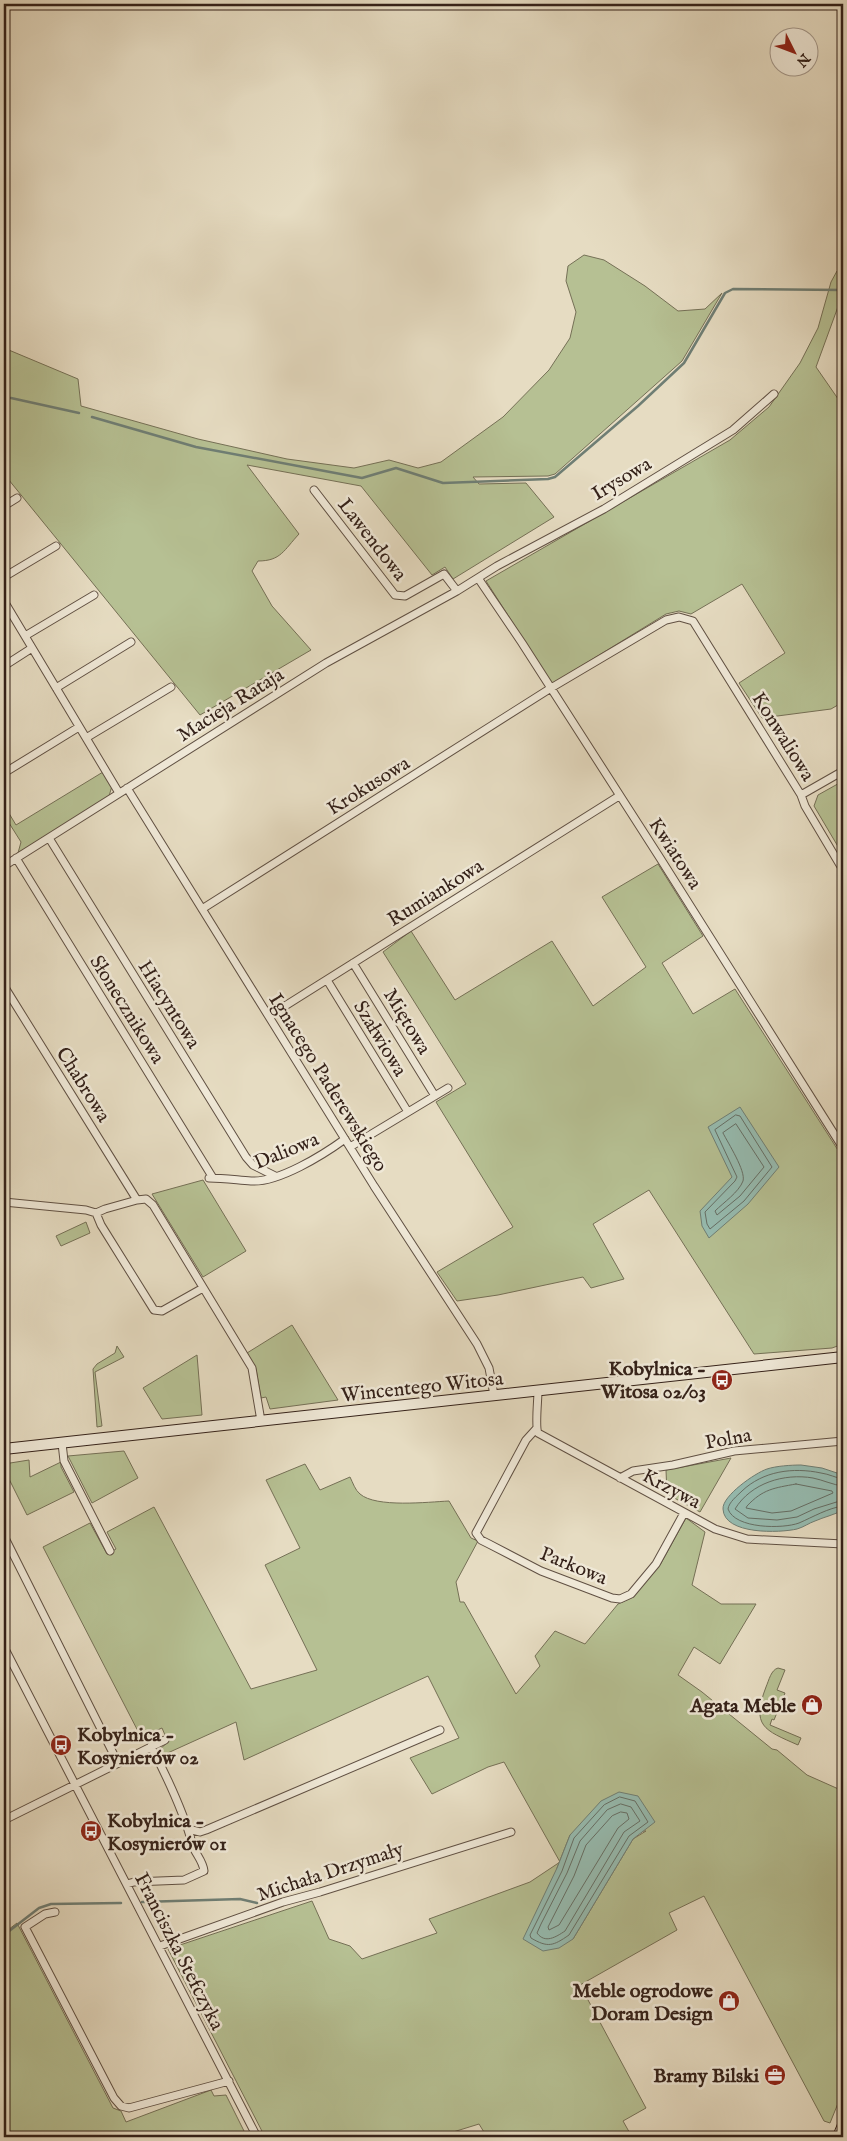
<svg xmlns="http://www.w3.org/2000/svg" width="847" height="2141" viewBox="0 0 847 2141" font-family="'IM FELL English',serif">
  <rect width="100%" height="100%" fill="#e6dcc2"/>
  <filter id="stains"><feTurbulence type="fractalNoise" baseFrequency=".004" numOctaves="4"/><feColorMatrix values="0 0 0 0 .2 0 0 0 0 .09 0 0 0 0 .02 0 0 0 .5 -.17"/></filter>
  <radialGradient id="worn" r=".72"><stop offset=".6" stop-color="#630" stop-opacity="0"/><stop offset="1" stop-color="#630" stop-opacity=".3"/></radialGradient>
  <path fill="#b6c093" stroke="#757056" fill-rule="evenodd" d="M584,255L604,260L645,286L678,311L705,309L722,293L682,361L555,474L548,476L473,477L479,484L526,483L554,517L453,579L445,567L432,575L361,486L247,465L299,534C284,550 281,561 258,561L252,571L272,606L311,650L200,715L4,474V348L78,379L81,406L198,439L287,459L354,468L389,460L418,468L441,462L503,417L549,370L570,338L576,312L566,281L568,266Z
    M843,267V293L816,367L843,406V702L831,709L762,718L739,683L785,653L742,584L691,614L679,611L666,614L552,684L486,581L730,440L769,407L800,363L818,328L831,282L837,271Z
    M103,772L112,786L109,796L18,853L21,842L4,815V805L16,825Z
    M843,781V855L814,806L818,795Z
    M658,864L703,936L662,963L693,1014L735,989L843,1158V1344L832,1348L754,1354L649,1190L593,1224L624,1279L591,1288L583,1277L498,1295L457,1301L437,1272L513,1227L436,1102L466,1084L383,952L411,931L455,1000L552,941L593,1006L646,967L602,897Z
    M203,1180L246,1251L203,1277L152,1194Z
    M86,1222L90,1233L61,1246L56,1236Z
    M292,1325L338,1400L270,1409L266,1397L261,1398L256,1369L247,1353Z
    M117,1346L124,1357L95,1372L102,1426L97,1427L93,1369L97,1364L115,1353Z
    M197,1355L202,1415L162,1419L143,1388Z
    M124,1451L138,1478L92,1503L68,1456Z
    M731,1458L700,1512L667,1494L666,1470Z
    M29,1460L30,1477L61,1462V1467L74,1492L27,1515L4,1469V1464Z
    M305,1464L320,1490L350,1477C353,1483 355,1490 360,1494C376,1508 428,1502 449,1501L471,1538L478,1541L456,1582L460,1602H464L516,1694L540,1666L535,1656L555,1631L585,1644L618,1604L633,1597L660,1565L686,1518L705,1532L692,1585L721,1604H756L720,1664L694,1647L678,1675L702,1692L772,1749L777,1750L807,1775L843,1791V2091L830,2123L824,2121L704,1896L669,1913L677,1930L580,1985L646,2108L623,2121L632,2137H487L479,2124L437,2137H265L168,1949L312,1901L329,1939L350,1946L362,1959L437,1933L429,1919L530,1882L560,1862L504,1762L488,1767L432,1794L410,1758L459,1738L428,1676L244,1760L236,1722L161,1756L159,1750L168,1742L162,1728L141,1737L43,1547L90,1523L107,1554L116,1549L107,1532L154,1507L251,1689L317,1670L265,1565L300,1548L266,1480ZM646,1831L633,1839L573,1939L557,1868L570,1835Z
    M778,1668L785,1670L777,1690L785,1693L774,1720L772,1719L770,1725L801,1738L798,1745C764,1730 751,1726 766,1687C769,1680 771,1670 778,1668Z
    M17,1923L113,2108L121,2111L126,2122L211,2090L214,2096L226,2095L247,2137H4V1933Z"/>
  <path fill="#96bcb1" stroke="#6f7e74" d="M740,1107L779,1167L748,1204L709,1238L702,1226L700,1211L732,1177L708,1127Z
    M801,1465L822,1468L843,1475V1510C834,1515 824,1517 815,1521C809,1523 804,1527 797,1529C780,1533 724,1535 723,1509C722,1496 755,1473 767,1469C776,1466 791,1465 801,1465Z
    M619,1792L638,1796L655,1822L633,1839L573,1939L559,1948L543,1951L523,1939L557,1868L570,1835L601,1801Z"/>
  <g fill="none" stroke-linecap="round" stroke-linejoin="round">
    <path stroke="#656e65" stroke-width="1" d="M736,1115L740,1116L772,1167L744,1201L710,1229L707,1224L705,1212L735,1181L737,1177L715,1130Z
      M736,1124L764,1167L740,1196L717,1215L715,1211C723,1203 739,1192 743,1181C746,1171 728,1143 723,1133Z
      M843,1479C836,1478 829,1474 821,1473C793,1467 763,1471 742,1491C737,1496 729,1502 728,1509C735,1529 783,1529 799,1523C813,1517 828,1508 843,1506
      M796,1484L832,1491L833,1493L791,1511L772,1513L746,1508L747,1506C763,1489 774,1488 796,1484Z
      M843,1486C833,1485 823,1480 813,1478C784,1473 751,1483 735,1509L748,1518L777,1520L797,1517L814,1509L843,1500
      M620,1797L635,1801L648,1822L629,1836L569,1935C553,1946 548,1948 531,1938L530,1935L562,1871L574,1838L604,1805Z
      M621,1804L631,1807L640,1821L624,1832L565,1931C556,1937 545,1944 537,1933L541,1924L567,1873L580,1841L607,1810Z
      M621,1812L627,1813L629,1819L618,1828L559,1925L549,1930L548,1927L574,1876L586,1845L612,1816Z"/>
    <path stroke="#6f7e74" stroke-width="2.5" d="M11,398L79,413
      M92,417L196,447L362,478L396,468L443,483L548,479L555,477L638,406L684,363L725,293L733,289L843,290
      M142,1902L240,1899L257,1903
      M4,1935L39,1908L51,1904L121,1903"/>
    <g stroke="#605043" stroke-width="9">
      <path id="street" d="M314,490L395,595L405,596L444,574L457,591
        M4,506L17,498
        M4,577L56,546
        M478,578L522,643L660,858L843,1148
        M4,601L119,793
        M25,636L94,595
        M4,666L32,648
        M56,688L131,642
        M86,738L171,687
        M4,773L79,727
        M127,788L374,1186L477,1344L489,1368L494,1395
        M801,795L843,771
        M49,838L246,1157L253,1165L275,1176
        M16,858L213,1178
        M4,866L326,663L457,591L497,566L604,509L733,430L774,394
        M202,909L551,688L666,620L679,617L693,621L801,795L805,806L843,870
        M353,963L435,1096
        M327,980L408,1112
        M4,986L137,1200L105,1209L96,1213
        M269,1016L619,796
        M350,1147L448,1088
        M209,1178C223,1178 237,1180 251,1181C278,1183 323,1155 345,1139
        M137,1200L146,1199L153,1205L252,1368L261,1421
        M4,1202L86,1210L96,1213L101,1225L154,1310L162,1311L203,1288
        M538,1391C538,1400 535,1427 538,1433L715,1529L747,1539L843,1544
        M536,1429L526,1440L476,1533L481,1540L489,1544L541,1571L612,1598L620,1599L631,1594L656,1564L684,1513
        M62,1443L64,1461L110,1551
        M620,1478L633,1471L673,1465L734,1451L843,1441
        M4,1536L118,1763
        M4,1647L257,2137
        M4,1820L165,1740
        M188,1829L200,1832L206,1830L440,1730
        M127,1884L134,1882L184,1880L204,1871C203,1860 194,1853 192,1843C183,1810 167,1777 151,1746
        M55,1912L45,1914L25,1927L114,2098L121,2106L129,2108L229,2081
        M160,1946L283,1902L320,1892L511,1832"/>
    </g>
    <g stroke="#342119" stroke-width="12">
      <path id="secondary" d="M4,1449L843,1357
        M838,2137L843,2125"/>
    </g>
    <use href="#street" stroke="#efe8d7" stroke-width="7"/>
    <use href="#secondary" stroke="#efe8d7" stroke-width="10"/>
  </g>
  <defs>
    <g id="bus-disc" transform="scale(1.125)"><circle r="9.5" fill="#8f2418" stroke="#efe8d7"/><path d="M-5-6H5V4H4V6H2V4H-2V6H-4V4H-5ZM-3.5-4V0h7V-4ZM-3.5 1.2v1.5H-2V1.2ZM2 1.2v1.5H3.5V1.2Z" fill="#fff"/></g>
    <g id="shop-disc" transform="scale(1.125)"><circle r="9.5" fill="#8f2418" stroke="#efe8d7"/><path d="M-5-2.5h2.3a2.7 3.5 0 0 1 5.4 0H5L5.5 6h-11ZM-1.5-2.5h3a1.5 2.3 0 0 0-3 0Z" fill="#fff"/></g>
    <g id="office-disc" transform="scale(1.125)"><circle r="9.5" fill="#8f2418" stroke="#efe8d7"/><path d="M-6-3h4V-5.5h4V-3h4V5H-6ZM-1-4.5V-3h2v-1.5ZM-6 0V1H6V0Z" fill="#fff"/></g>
  </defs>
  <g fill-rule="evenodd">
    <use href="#bus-disc" x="722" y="1380"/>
    <use href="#shop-disc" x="812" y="1705"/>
    <use href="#bus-disc" x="61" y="1745"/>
    <use href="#bus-disc" x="91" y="1831"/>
    <use href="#shop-disc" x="729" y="2001"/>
    <use href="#office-disc" x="775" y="2075"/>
  </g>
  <g text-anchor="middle" stroke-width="5" stroke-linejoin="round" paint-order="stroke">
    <g font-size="20" fill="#342119" stroke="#efe8d7">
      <text transform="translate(621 478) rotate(-31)" y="7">Irysowa</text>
      <text transform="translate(373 539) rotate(52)" y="7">Lawendowa</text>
      <text transform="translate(230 704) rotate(-32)" y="7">Macieja Rataja</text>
      <text transform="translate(784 736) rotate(58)" y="7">Konwaliowa</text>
      <text transform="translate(368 785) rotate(-32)" y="7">Krokusowa</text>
      <text transform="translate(676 853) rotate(57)" y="7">Kwiatowa</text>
      <text transform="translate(435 892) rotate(-32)" y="7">Rumiankowa</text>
      <text transform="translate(170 1004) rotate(58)" y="7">Hiacyntowa</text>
      <text transform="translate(128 1009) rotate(58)" y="7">Słonecznikowa</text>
      <text transform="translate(408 1021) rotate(59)" y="7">Miętowa</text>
      <text transform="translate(381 1038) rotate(59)" y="7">Szałwiowa</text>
      <text transform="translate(329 1082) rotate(58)" y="7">Ignacego Paderewskiego</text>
      <text transform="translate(84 1084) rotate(58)" y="7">Chabrowa</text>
      <text transform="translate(286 1150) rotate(-22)" y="7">Daliowa</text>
      <text transform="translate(422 1386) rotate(-6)" y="7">Wincentego Witosa</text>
      <text transform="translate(728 1438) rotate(-10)" y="7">Polna</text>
      <text transform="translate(672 1488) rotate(28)" y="7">Krzywa</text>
      <text transform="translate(574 1565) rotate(22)" y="7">Parkowa</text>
      <text transform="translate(330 1871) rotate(-18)" y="7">Michała Drzymały</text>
      <text transform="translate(180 1951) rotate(63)" y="7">Franciszka Stefczyka</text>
    </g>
    <g font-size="20" font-weight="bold" fill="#342119" stroke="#efe8d7" text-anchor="end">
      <text x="706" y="1375">Kobylnica -<tspan x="706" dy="23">Witosa 02/03</tspan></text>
      <text x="796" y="1712">Agata Meble</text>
      <text x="77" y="1741" text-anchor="start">Kobylnica -<tspan x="77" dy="23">Kosynierów 02</tspan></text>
      <text x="107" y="1827" text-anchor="start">Kobylnica -<tspan x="107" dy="23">Kosynierów 01</tspan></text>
      <text x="713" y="1997">Meble ogrodowe<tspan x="713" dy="23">Doram Design</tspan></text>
      <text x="759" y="2082">Bramy Bilski</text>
    </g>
  </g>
  <rect width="847" height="2141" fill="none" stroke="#e6dcc2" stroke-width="20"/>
  <rect x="5" y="5" width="837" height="2131" fill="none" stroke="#342119" stroke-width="2.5"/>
  <rect x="10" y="10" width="827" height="2121" fill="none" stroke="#342119"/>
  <g transform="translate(794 52) rotate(132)"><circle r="24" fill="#efe8d7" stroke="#a4988b"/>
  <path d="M0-4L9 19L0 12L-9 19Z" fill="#8f2418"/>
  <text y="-8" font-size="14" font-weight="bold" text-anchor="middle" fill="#342119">N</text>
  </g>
  <rect width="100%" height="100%" filter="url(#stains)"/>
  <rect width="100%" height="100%" fill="url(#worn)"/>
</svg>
